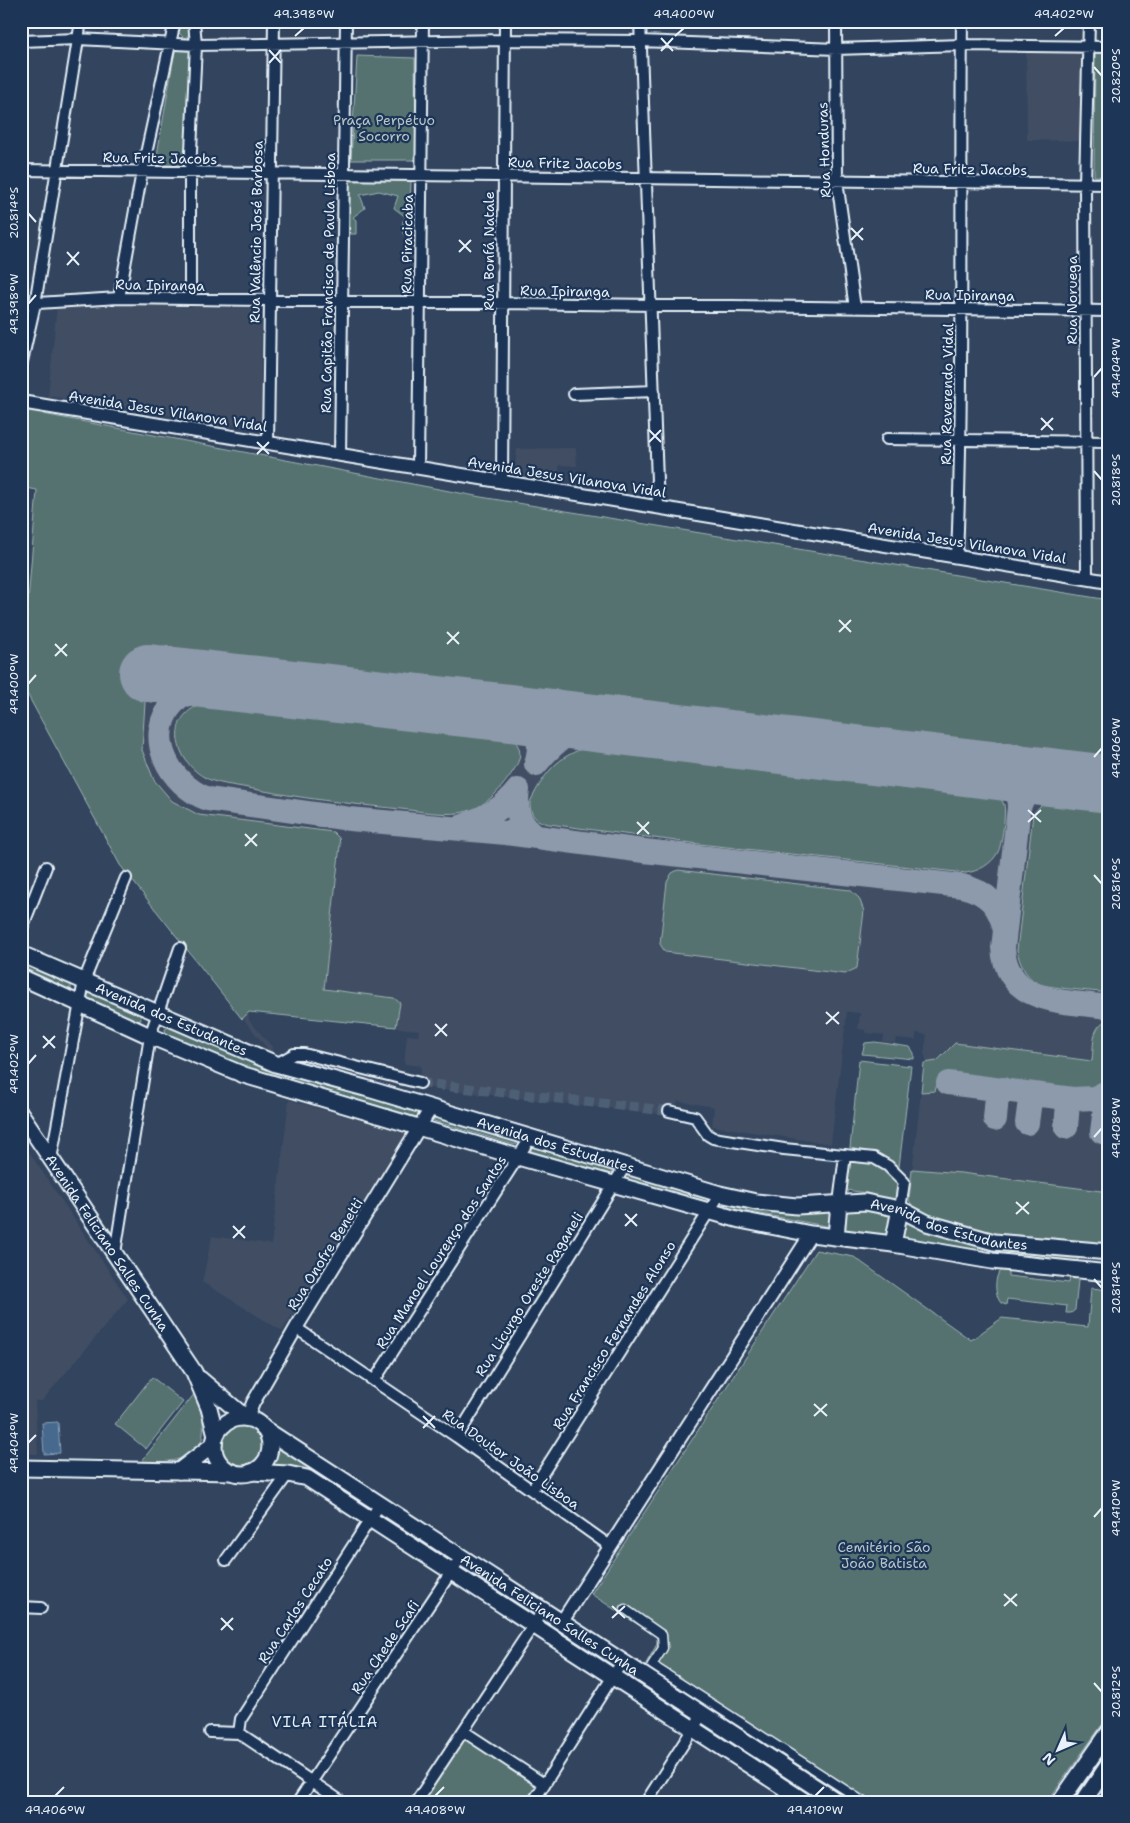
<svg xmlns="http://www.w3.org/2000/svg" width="1130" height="1823" viewBox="0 0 1130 1823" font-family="'Shantell Sans',sans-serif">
  <rect width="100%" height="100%" fill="#32445e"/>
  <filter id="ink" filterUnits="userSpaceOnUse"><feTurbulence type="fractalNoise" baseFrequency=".02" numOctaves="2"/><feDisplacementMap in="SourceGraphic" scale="10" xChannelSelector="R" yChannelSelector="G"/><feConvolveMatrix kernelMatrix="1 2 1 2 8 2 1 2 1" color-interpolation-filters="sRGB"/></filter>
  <g filter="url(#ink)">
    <path fill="#414e63" d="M1026,52L1085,53L1081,141L1027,140Z
      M57,304L261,308V430L48,396Z
      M43,414L481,497L1109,600V1247L914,1209L909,1200L924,1063H927L924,1053L927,1035L916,1033V1040L896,1038L895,1043L883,1042L884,1035L865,1033V1030L858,1029L860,1013L847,1012L831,1144L712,1126L714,1107L678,1101L677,1104H670L669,1115L420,1087L421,1066L404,1064L407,1035L418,1036L419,1030L249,1012V1020L272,1047V1052H270L120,865L25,690L22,676Z
      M576,448L577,466L559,465V486L516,479L514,477L517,449Z
      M289,1100L407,1133L282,1331L202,1282L212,1236L271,1244Z
      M21,1140L128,1299L42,1401H35L38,1454H21Z
      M1109,1780V1802H1094Z"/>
    <path fill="#557270" stroke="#9eb2b4" d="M178,21H190L191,30L187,37L184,38L178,32Z
      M175,50L190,51L188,168L157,165L156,161Z
      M1095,53H1109V177L1094,176Z
      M357,56L415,58L416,160H351Z
      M349,179L411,180L409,235L403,234V221L406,217L394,208L398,196L379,191L360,195L365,208L353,217L356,220V234H349Z
      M21,403L43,407V414L481,497L1109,600V760L754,721L553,694L151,651L146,656L143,684L146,687L142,750L154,780L172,801L199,815L333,832L339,838L340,845L324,989L394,998L400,1003L396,1027L249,1012L242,1019L120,865L25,690L22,676L37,490L21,487Z
      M214,703L510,736C526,750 520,762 509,777C496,795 482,810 458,813C440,815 419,811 401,809C350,804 299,798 248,788C234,785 216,784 204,777C179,763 164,724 195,707C200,704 208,704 214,703Z
      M597,744L733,764L990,792C995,794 1002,798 1004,805C1006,811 1002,845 998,852C992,864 979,871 966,873L699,844L549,824C537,822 529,815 530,802C547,768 560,754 597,744Z
      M1056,799L1109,804V993C1095,991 1046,988 1037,983C1025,976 1019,962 1017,950L1033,814L1042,804Z
      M678,870L850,890L859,898L864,911L857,968L845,974L665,952L660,944L667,882L672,873Z
      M23,962L71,984V990L21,969Z
      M92,992L140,1013L141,1020L137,1021L87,999L89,993Z
      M1105,1021H1109V1084L1096,1091L1076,1094L939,1078L935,1091L921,1092L924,1063L937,1061L955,1043L1092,1061C1094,1046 1091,1029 1105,1021Z
      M169,1026L420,1111L417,1117L236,1065L166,1035L165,1029Z
      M875,1042L910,1047L914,1053V1059L862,1054L865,1043Z
      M859,1060L911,1066L899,1167L879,1154L850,1148Z
      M436,1113L518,1139L517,1144L515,1145L434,1121L433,1116Z
      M531,1145L613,1167L614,1171L610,1174L531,1151Z
      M849,1158L873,1162L899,1182L895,1202L867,1193L846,1190Z
      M912,1169L961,1173L1109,1192V1247L992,1235L931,1219L914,1209L909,1200Z
      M628,1173L710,1197L707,1202L628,1181Z
      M722,1202L831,1209V1227L724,1207Z
      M864,1207L895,1214L889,1239L841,1233L843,1209Z
      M905,1219L983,1244L984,1249L979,1253L900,1237Z
      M995,1249L1075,1254L1079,1257L1077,1262L1071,1263L997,1255Z
      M816,1250L854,1257L971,1340L1002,1318L1088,1327L1091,1288L1109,1290V1715L1047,1802H853L644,1667L657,1644V1637L591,1594Z
      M1001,1269H1008V1276L1069,1283L1070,1276H1076L1078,1281L1075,1310L1071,1313H1066L1067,1306L1007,1299L1006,1305L1001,1303C994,1295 994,1277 1001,1269Z
      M152,1377L183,1402L146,1449L115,1424Z
      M195,1393C216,1448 197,1464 141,1462Z
      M222 1446a20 20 0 1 1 40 0a20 20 0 1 1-40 0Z
      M274,1443L371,1506L370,1509H365L308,1472L287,1466H267L274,1451Z
      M383,1514L453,1558L452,1561L448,1563L382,1518Z
      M463,1567L532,1610L531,1613L527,1615L461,1570Z
      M546,1617L613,1663L607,1666L542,1623Z
      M622,1670L690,1714L685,1718L621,1673Z
      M706,1723L827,1802H813L702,1730L701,1727Z
      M1109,1736V1750L1073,1802H1063Z
      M466,1737L538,1785L527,1802H424Z"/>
    <path fill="#47698e" stroke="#879fb8" d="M58,1422L60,1453L44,1454L42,1423Z"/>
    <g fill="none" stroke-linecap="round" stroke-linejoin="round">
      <path stroke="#8d9aab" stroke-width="24" d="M212,681C199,686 185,691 175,701C142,736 170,785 208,799L350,819L506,833L644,851L962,886C987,892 1000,905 1005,931
        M510,713C536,724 544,736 536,764C560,734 576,727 614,725
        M990,770C1008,777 1019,787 1019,807C1026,788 1036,779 1057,778
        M1019,807L1003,948C1007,1005 1065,1001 1109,1007
        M461,827C484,818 503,810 518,790C515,810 518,823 535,836
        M948,1083L1073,1099L1094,1098L1109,1091
        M995,1119L997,1096L1003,1089
        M1027,1123L1030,1100L1034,1095
        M1066,1127L1068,1104L1073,1099
        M1102,1132L1107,1092"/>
      <path stroke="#8d9aab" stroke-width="58" d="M148,673L510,713L1109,784"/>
      <path stroke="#4d5e75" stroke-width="10" stroke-dasharray="10 5" stroke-linecap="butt" d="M420,1083L669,1111"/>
      <g stroke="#e8f1f8" stroke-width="11">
        <path id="pedestrian" d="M625,1609L662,1635L663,1648L652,1665L864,1802"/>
      </g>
      <g stroke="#e8f1f8" stroke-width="14">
        <path id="minor" d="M640,21L658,508
          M836,21L837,181L855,308
          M21,41L78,39L196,45L504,40L641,41L836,49L962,45L1109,47
          M21,170L1109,184
          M119,298L142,172L175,21
          M190,299V172L196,45L194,21
          M21,304L119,298L1109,311
          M21,366L35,304L81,21
          M574,394L654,391
          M887,439L1109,442
          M268,443L274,21
          M340,455L346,21
          M418,468L423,21
          M502,482L505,21
          M957,557C964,378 960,200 962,21
          M1087,578L1085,184L1089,21
          M21,931L46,867
          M276,1064L294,1054H304L420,1083
          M669,1111L695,1117L708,1135L713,1138L784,1149L874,1158L888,1166L904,1182L900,1209
          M51,1159L84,981L126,878
          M839,1203L845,1155
          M115,1253L150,1036L180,948
          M296,1328L457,1437L610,1546
          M374,1381L531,1137
          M457,1437L625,1166
          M532,1490L720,1194
          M226,1560L288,1474
          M21,1607L41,1608
          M463,1731L544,1784
          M210,1732L239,1733L342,1802
          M239,1733L241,1719L380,1504
          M298,1802L461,1557
          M416,1802L542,1612
          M533,1802L622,1662
          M646,1802L703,1713"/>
      </g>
      <g stroke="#e8f1f8" stroke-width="16">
        <path id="tertiary" d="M21,402L1109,582
          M247,1418L253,1403L296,1328L431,1108
          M561,1623L811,1234"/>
      </g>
      <g stroke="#e8f1f8" stroke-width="19">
        <g id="secondary">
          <path id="s1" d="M21,954L276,1064L365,1088L720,1194L756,1202L797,1206L865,1202L900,1209L927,1223L994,1242L1109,1252"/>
          <path d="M21,977L150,1036L244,1075L518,1157L740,1220L811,1234L893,1244L992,1261L1109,1273"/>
          <path id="s2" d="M21,1114L194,1372L209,1408L216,1435"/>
          <path d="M836,1237L839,1203"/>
          <path d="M893,1244L900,1209"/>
          <path d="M200,1379L246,1418"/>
          <circle cx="242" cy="1446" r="28"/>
          <path id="s3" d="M263,1428L838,1802"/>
          <path d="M21,1468L233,1472"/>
          <path d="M179,1471L214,1444"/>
          <path d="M251,1472L288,1474L307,1478L806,1802"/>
          <path d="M1060,1802L1109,1732"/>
          <path d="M1083,1802L1109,1764"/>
        </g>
      </g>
      <use href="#pedestrian" stroke="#1d3557" stroke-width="8"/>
      <use href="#minor" stroke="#1d3557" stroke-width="10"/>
      <use href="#tertiary" stroke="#1d3557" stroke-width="12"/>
      <use href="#secondary" stroke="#1d3557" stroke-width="15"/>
    </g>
  </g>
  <path fill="none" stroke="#e8f1f8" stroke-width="2" d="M295,36L304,28M675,36L684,28M1055,36L1064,28M661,38L673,51M269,50L281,63M661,51L673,38M269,63L281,50M1094,67L1102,76M28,213L36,222M851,228L863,240M459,240L471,252M851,240L863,228M67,252L79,265M459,252L471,240M67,265L79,252M28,304L36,295M1094,377L1102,368M1041,418L1053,430M649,430L661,442M1041,430L1053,418M257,442L269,454M649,442L661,430M257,454L269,442M1094,471L1102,480M839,620L851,632M447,632L459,644M839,632L851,620M55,644L67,656M447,644L459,632M55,656L67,644M28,684L36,675M1094,757L1102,748M1028,810L1041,822M637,822L649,834M1028,822L1041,810M245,834L257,846M637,834L649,822M245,846L257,834M1094,875L1102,884M826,1012L839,1024M435,1024L447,1036M826,1024L839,1012M43,1036L55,1048M435,1036L447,1024M43,1048L55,1036M28,1064L36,1055M1094,1137L1102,1128M1016,1202L1029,1214M625,1214L637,1226M1016,1214L1029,1202M233,1226L245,1238M625,1226L637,1214M233,1238L245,1226M1094,1279L1102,1288M814,1404L827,1416M423,1416L435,1428M814,1416L827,1404M423,1428L435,1416M28,1443L36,1435M1094,1517L1102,1508M1004,1594L1017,1606M612,1606L625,1618M1004,1606L1017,1594M221,1618L233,1630M612,1618L625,1606M221,1630L233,1618M1094,1683L1102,1692M55,1796L64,1787M435,1796L444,1787M815,1796L824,1787"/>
  <g text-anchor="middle" stroke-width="4.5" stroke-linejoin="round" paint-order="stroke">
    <g font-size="14" fill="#b5c5c8" stroke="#1d3557">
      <text x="384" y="125">Praça Perpétuo<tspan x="384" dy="16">Socorro</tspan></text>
      <text x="884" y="1552">Cemitério São<tspan x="884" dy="16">João Batista</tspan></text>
    </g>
    <g font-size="14" fill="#e8f1f8" stroke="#1d3557">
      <text transform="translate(824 150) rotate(-92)" y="5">Rua Honduras</text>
      <text transform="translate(160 158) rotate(1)" y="5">Rua Fritz Jacobs</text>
      <text transform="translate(565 163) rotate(1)" y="5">Rua Fritz Jacobs</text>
      <text transform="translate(970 169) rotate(1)" y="5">Rua Fritz Jacobs</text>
      <text transform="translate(256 232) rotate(-89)" y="5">Rua Valêncio José Barbosa</text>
      <text transform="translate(407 244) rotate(-89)" y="5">Rua Piracicaba</text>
      <text transform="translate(489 251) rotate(-90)" y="5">Rua Bonfá Natale</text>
      <text transform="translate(328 283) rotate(-89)" y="5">Rua Capitão Francisco de Paula Lisboa</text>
      <text transform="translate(160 285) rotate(1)" y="5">Rua Ipiranga</text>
      <text transform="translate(565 291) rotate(1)" y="5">Rua Ipiranga</text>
      <text transform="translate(970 295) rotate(1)" y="5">Rua Ipiranga</text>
      <text transform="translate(1072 300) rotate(-90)" y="5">Rua Noruega</text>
      <text transform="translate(947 394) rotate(-89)" y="5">Rua Reverendo Vidal</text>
      <text transform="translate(168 411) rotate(9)" y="5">Avenida Jesus Vilanova Vidal</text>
      <text transform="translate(567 477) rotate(9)" y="5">Avenida Jesus Vilanova Vidal</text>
      <text transform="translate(967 543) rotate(9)" y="5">Avenida Jesus Vilanova Vidal</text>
      <text dy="5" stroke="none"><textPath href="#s1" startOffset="164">Avenida dos Estudantes</textPath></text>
      <text dy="5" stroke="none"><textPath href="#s1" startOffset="569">Avenida dos Estudantes</textPath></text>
      <text dy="5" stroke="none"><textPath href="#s1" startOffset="974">Avenida dos Estudantes</textPath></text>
      <text dy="5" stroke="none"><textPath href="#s2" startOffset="155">Avenida Feliciano Salles Cunha</textPath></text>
      <text transform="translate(441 1252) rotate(-57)" y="5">Rua Manoel Lourenço dos Santos</text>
      <text transform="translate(325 1254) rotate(-58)" y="5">Rua Onofre Benetti</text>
      <text transform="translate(529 1294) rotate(-58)" y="5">Rua Licurgo Oreste Paganeli</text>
      <text transform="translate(614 1335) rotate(-58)" y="5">Rua Francisco Fernandes Alonso</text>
      <text transform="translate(511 1459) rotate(35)" y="5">Rua Doutor João Lisboa</text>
      <text transform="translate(295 1610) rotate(-57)" y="5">Rua Carlos Cecato</text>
      <text dy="5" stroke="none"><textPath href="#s3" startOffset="342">Avenida Feliciano Salles Cunha</textPath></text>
      <text transform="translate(385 1647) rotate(-56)" y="5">Rua Chede Scafi</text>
    </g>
    <g font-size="15" letter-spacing="1" fill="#e8f1f8" stroke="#1d3557">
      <text x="325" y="1727">VILA ITÁLIA</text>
    </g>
  </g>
  <rect width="1130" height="1823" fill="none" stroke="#1d3557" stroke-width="55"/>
  <g transform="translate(1058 1750) rotate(225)" stroke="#1d3557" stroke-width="4" paint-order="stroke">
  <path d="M0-4L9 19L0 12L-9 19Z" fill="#e8f1f8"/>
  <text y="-8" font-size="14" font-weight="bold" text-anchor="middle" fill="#e8f1f8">N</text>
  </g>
  <rect x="28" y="28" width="1074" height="1768" fill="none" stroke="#e8f1f8" stroke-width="2"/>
  <g font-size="12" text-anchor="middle" fill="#e8f1f8">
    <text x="304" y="18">49.398°W</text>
    <text x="684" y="18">49.400°W</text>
    <text x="1064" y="18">49.402°W</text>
    <text transform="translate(1116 76) rotate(-90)" y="4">20.820°S</text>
    <text transform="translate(14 213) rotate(-90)" y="4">20.814°S</text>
    <text transform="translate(14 304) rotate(-90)" y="4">49.398°W</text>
    <text transform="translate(1116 368) rotate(-90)" y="4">49.404°W</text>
    <text transform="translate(1116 480) rotate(-90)" y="4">20.818°S</text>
    <text transform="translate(14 684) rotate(-90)" y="4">49.400°W</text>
    <text transform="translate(1116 748) rotate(-90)" y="4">49.406°W</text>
    <text transform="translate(1116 884) rotate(-90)" y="4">20.816°S</text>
    <text transform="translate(14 1064) rotate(-90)" y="4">49.402°W</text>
    <text transform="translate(1116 1128) rotate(-90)" y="4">49.408°W</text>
    <text transform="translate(1116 1288) rotate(-90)" y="4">20.814°S</text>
    <text transform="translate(14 1443) rotate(-90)" y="4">49.404°W</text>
    <text transform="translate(1116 1508) rotate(-90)" y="4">49.410°W</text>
    <text transform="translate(1116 1692) rotate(-90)" y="4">20.812°S</text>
    <text x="55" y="1814">49.406°W</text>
    <text x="435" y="1814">49.408°W</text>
    <text x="815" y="1814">49.410°W</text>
  </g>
</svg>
